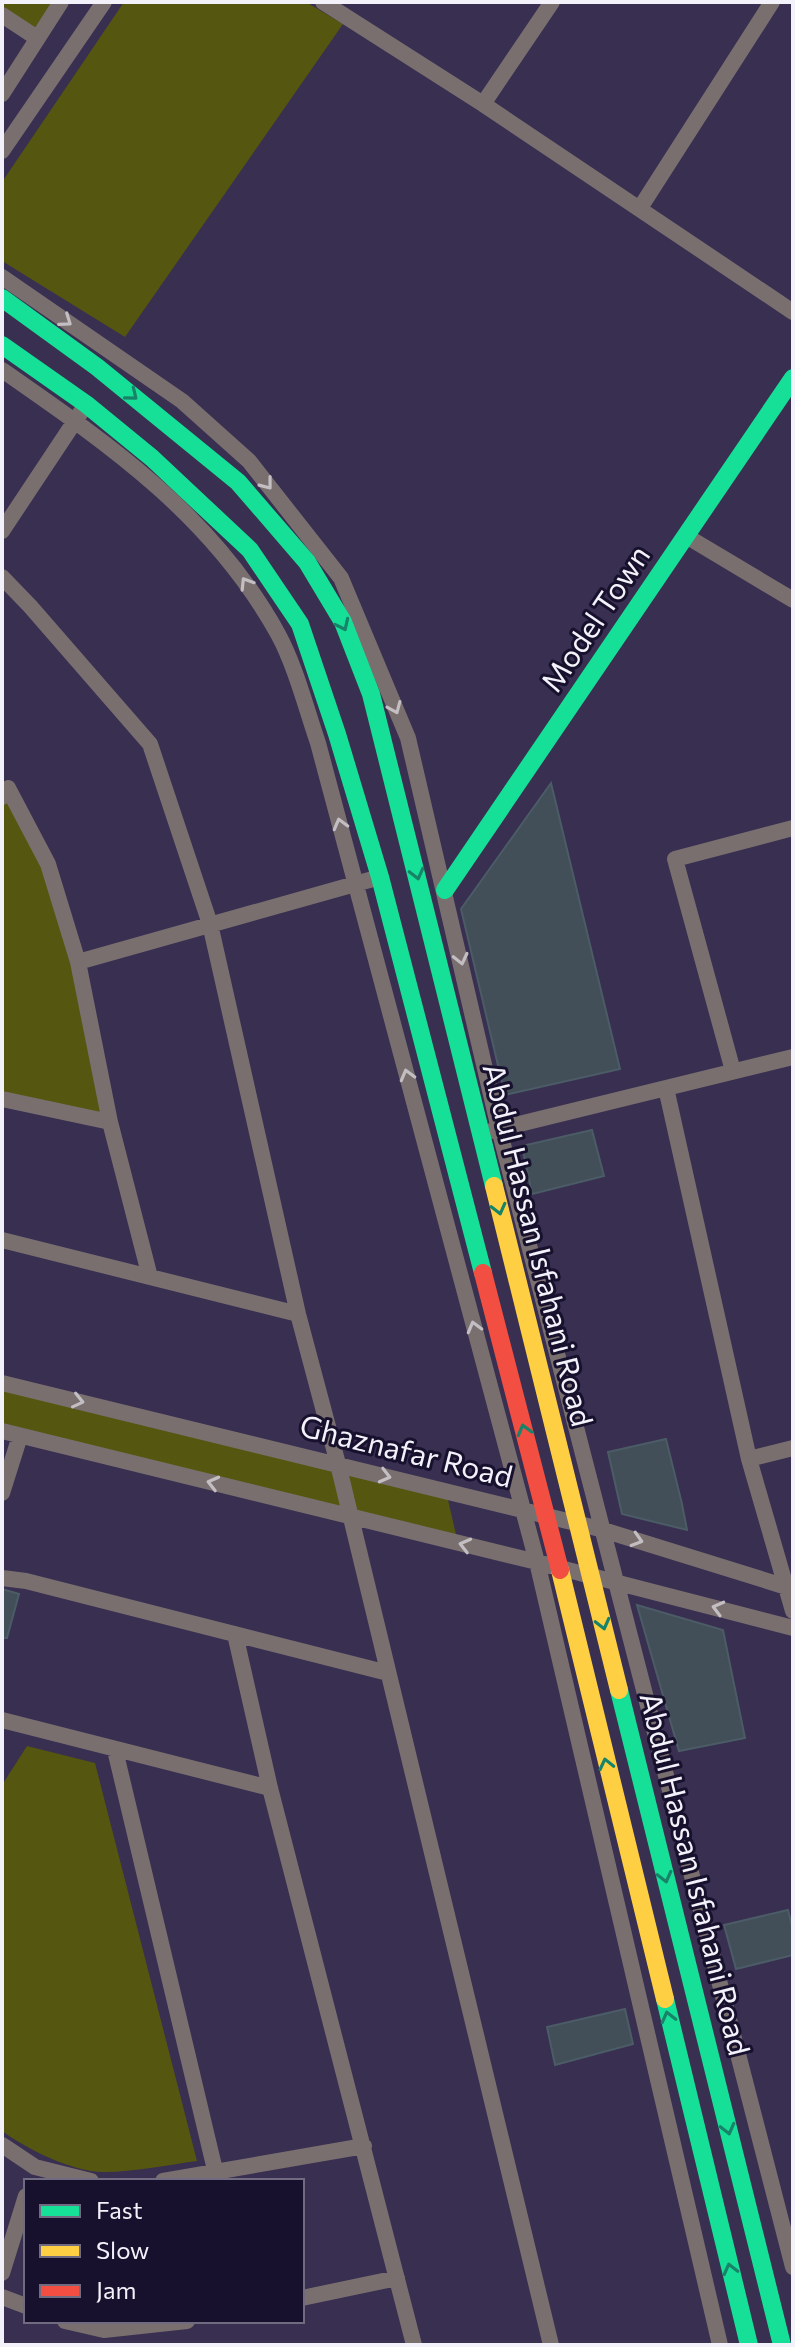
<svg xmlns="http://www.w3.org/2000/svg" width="795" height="2347" viewBox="0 0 795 2347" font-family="Commissioner,sans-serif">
  <rect width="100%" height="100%" fill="#382f51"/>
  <path fill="#55560f" d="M2,2H61L37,38L2,15Z
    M124,2H306L343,24L125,337L2,261V182Z
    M8,788L48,864L110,1122L2,1099V797Z
    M2,1386L446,1491L458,1543L2,1431Z
    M27,1746L95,1763L197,2161C167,2165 134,2172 104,2172C72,2172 27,2149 2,2131V1785Z"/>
  <path fill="#424f59" stroke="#4b5c66" stroke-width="2" d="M551,783L620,1069L505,1095L461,909Z
    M592,1130L604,1176L532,1194L522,1146Z
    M666,1439L682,1504L687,1530L622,1514L608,1452Z
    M2,1589L19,1594L7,1638H2Z
    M637,1605L723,1630L745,1738L679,1751Z
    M788,1910L793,1930V1955L736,1969L724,1925Z
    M625,2009L633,2044L555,2065L547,2027Z"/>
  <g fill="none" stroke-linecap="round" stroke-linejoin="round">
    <path stroke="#796f6f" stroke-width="16" d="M323,2L483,104L793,312
      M2,15L37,38
      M2,94L61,2
      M483,104L552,2
      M2,151L104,2
      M640,208L772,2
      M2,277L182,401L249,461L341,578L408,738L499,1129L793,2267
      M2,370C110,445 213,516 278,634C295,665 306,708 318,743L537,1562L720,2345
      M2,531L81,412
      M686,536L793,600
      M2,577L30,606L150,744L210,924L298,1314L338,1464L551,2345
      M2,797L8,788L48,864L78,962L110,1122L150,1277
      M78,962L380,877
      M733,1071L675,859L793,828
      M666,1088L749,1459L793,1611
      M2,1099L110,1122
      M491,1131L793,1057
      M2,1240L298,1314
      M2,1383L600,1529L793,1589
      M2,1431L537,1562L793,1628
      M749,1459L793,1448
      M2,1493L20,1436
      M2,1578L26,1581L388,1673
      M235,1634L270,1788L414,2345
      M2,1720L270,1788
      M115,1750L215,2170
      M2,2145L35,2167L91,2181
      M163,2181L364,2146
      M2,2273L26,2196
      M2,2297L26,2306
      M302,2298L397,2278
      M65,2321L104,2330L187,2321"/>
    <path stroke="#16e098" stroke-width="18" d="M2,298L97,367L238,482L307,562L343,622L371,694L494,1186
      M2,345L86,404L152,458L250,550L300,624L337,734L380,877L483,1273
      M445,890L793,378
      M619,1690L782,2345
      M665,1999L749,2345"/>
    <path stroke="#ffcf43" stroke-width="18" d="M494,1186L619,1690
      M560,1570L665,1999"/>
    <path stroke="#f24e42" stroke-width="18" d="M483,1273L560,1570"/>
  </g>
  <defs><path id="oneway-chevron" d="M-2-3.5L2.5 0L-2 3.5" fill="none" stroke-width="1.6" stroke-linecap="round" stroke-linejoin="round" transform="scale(2)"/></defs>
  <g stroke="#c2bec2">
    <use href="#oneway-chevron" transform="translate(66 321) rotate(35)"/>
    <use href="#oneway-chevron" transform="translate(267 484) rotate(52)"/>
    <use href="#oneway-chevron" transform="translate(246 583) rotate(-122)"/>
    <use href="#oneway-chevron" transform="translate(395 708) rotate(67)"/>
    <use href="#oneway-chevron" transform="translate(340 824) rotate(-105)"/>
    <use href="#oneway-chevron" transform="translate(461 959) rotate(77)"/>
    <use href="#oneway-chevron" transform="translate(407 1075) rotate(-105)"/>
    <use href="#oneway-chevron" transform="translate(474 1327) rotate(-105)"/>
    <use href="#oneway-chevron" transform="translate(78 1401) rotate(13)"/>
    <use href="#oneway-chevron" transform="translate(385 1476) rotate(14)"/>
    <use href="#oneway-chevron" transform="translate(213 1483) rotate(-166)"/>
    <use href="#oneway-chevron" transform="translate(637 1540) rotate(17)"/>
    <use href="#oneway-chevron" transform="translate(465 1545) rotate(-166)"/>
    <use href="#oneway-chevron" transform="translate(718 1608) rotate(-165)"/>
  </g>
  <g stroke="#178368">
    <use href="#oneway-chevron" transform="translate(132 395) rotate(39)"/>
    <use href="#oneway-chevron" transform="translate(343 625) rotate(65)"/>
    <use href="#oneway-chevron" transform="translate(417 874) rotate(76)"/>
    <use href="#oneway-chevron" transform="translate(499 1209) rotate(76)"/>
    <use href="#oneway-chevron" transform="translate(524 1430) rotate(-105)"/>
    <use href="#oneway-chevron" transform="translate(603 1624) rotate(76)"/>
    <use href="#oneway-chevron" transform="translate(606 1764) rotate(-103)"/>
    <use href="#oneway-chevron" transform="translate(665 1877) rotate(76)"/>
    <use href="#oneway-chevron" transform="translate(668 2017) rotate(-104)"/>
    <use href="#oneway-chevron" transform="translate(728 2129) rotate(76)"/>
    <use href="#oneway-chevron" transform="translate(730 2269) rotate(-104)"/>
  </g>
  <g text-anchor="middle" stroke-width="6" stroke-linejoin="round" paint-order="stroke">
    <g font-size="30" fill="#f3f2fa" stroke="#18112e">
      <text transform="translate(596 619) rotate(-56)" y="10">Model Town</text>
      <text transform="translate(537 1245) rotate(76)" y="10">Abdul Hassan Isfahani Road</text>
      <text transform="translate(406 1452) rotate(14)" y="10">Ghaznafar Road</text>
      <text transform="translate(694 1874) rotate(76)" y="10">Abdul Hassan Isfahani Road</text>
    </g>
  </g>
  <rect width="795" height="2347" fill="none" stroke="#f3f2fa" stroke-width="8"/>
  <rect x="24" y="2179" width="280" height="144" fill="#18112e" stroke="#706b80" stroke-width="2"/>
  <rect x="40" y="2205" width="40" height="12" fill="#16e098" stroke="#706b80" stroke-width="2"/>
  <text x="96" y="2219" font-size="24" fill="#f3f2fa">Fast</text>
  <rect x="40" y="2245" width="40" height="12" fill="#ffcf43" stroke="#706b80" stroke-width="2"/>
  <text x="96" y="2259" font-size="24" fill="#f3f2fa">Slow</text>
  <rect x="40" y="2285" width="40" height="12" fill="#f24e42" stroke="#706b80" stroke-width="2"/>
  <text x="96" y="2299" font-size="24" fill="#f3f2fa">Jam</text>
</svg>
